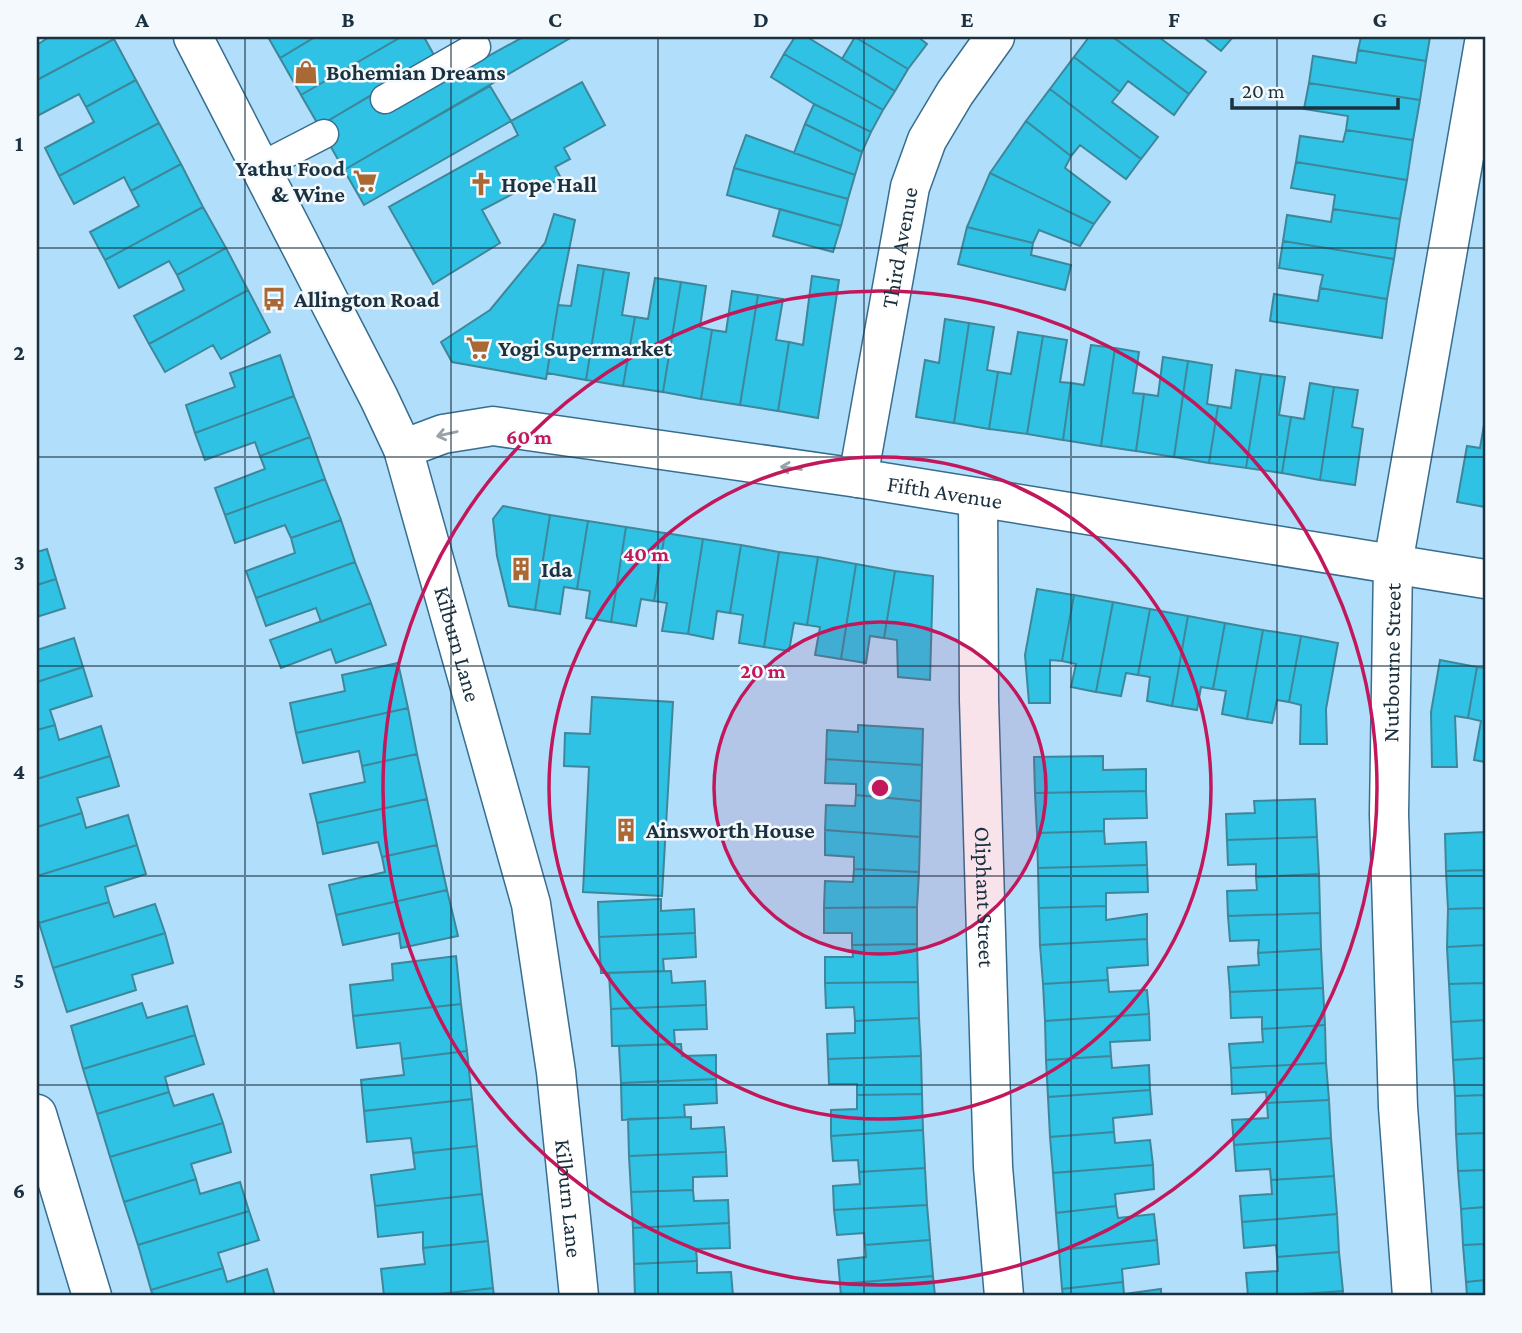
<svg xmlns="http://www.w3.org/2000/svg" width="1522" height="1333" viewBox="0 0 1522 1333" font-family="'Crimson Pro',serif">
  <rect width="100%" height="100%" fill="#b1defb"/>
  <path fill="#2fc2e4" stroke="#3e879a" stroke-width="2" d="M49,37H113L114,39L37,80V45Z
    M268,37H315L280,58Z
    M315,37H401L301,95L280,58Z
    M401,37H424L435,57L319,126L301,95Z
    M523,37H572L344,170L319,126L379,91L391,110Z
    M795,37H807L895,91L883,110L784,54Z
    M855,37H918L927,44L908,69Z
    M855,37L908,69L895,91L842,59Z
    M1089,37H1113L1189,94L1174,115L1128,81L1120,92L1074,57Z
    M1113,37H1161L1160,38L1206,72L1189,94Z
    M1203,37H1233L1221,51Z
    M1361,37H1430L1426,61L1358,50Z
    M114,39L136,80L86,107L79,94L37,116V80Z
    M1358,50L1426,61L1420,100L1309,83L1313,56L1356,63Z
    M784,54L883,110L871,132L814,104L771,77Z
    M1074,57L1120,92L1112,102L1158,137L1141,159L1050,89Z
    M136,80L159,123L59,176L45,148L94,122L86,107Z
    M582,82L605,125L564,148L570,159L555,167L561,178L543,188L539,180L482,210L500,243L433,284L389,207L518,135L511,121Z
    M1309,83L1420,100L1413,140L1346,130L1348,116L1304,109Z
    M490,86L511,121L364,205L344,170Z
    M1050,89L1141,159L1126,179L1080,145L1071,156L1026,121Z
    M814,104L871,132L862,152L805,124Z
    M1026,121L1071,156L1065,168L1110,202L1094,224L990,173Z
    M159,123L181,164L131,191L124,177L74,204L59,176Z
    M805,124L862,152L855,175L794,153Z
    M1346,130L1413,140L1407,180L1296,162L1300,136L1343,142Z
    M746,135L855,175L848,199L734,168Z
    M1296,162L1407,180L1400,219L1333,209L1335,195L1291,188Z
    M181,164L203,207L105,260L90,232L139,206L131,191Z
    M734,168L848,199L841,226L727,195Z
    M990,173L1094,224L1080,246L1039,230L1033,243L967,227Z
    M203,207L226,248L177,275L169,261L119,288L105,260Z
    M780,209L841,226L833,252L773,236Z
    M1333,209L1400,219L1394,259L1283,241L1287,215L1331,222Z
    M554,214L575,220L558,305L546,379L452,362L441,342L490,310L545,243Z
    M967,227L1033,243L1031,255L1071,265L1065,290L958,264Z
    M1283,241L1394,259L1387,299L1320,288L1323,275L1279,268Z
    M226,248L248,290L149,344L134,316L184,290L177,275Z
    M578,265L604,269L586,380L547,373L558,305L571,306Z
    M604,269L629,273L622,315L635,317L623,386L586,380Z
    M812,276L839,280L818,418L778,411L789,342L803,345Z
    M655,278L681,282L663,392L623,386L635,317L648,319Z
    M681,282L706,286L700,327L712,330L701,399L663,392Z
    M1320,288L1387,299L1382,338L1270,321L1274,294L1318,301Z
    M248,290L270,332L221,359L213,345L165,372L149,344Z
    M732,291L758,295L740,405L701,399L712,330L726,332Z
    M758,295L783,299L776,340L789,342L778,411L740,405Z
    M945,319L969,323L954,423L916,417L925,360L939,363Z
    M969,323L994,327L987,370L998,372L989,429L954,423Z
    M1018,332L1043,336L1027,434L989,429L998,372L1011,374Z
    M1043,336L1067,340L1060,382L1071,383L1063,440L1027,434Z
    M1091,345L1115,348L1101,446L1063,440L1071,383L1084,385Z
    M1115,348L1139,352L1133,393L1144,394L1136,451L1101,446Z
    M280,355L294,396L195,433L186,405L235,387L230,373Z
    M1163,357L1188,361L1174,457L1136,451L1144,394L1158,396Z
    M1188,361L1212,365L1207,404L1218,406L1209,463L1174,457Z
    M1236,370L1261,374L1246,468L1209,463L1218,406L1231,408Z
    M1261,374L1285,377L1279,415L1291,417L1282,473L1246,468Z
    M1310,383L1334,387L1320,480L1282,473L1291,417L1304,419Z
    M1334,387L1358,390L1352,427L1363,429L1355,485L1320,480Z
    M294,396L310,437L260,456L255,442L205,460L195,433Z
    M1485,419V507L1457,502L1467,446L1480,448Z
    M310,437L325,479L225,515L215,488L265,469L260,456Z
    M325,479L341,520L291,538L285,525L235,543L225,515Z
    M503,506L550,515L535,610L509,606L497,556L493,519Z
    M550,515L588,521L577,589L564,587L560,614L535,610Z
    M341,520L355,562L256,598L246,571L295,553L291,538Z
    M588,521L626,527L611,622L586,618L590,591L577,589Z
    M626,527L665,533L654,601L641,599L636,626L611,622Z
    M665,533L703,539L688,634L662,631L667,603L654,601Z
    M703,539L741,545L730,613L717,611L713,639L688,634Z
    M741,545L779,552L764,647L739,643L743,615L730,613Z
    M47,549L56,579L37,585V552Z
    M779,552L818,557L807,625L794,623L789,651L764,647Z
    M818,557L856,564L841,659L815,655L820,627L807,625Z
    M355,562L371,603L321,622L316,608L266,626L256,598Z
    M856,564L895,571L884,638L870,636L866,663L841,659Z
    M895,571L933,576L930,680L898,677L897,640L884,638Z
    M56,579L65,608L37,617V585Z
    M1037,589L1074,595L1062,661L1050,660V703H1029L1025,655Z
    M1074,595L1113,602L1096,692L1071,687L1076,664L1062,661Z
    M1113,602L1150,609L1138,675L1126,673L1121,696L1096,692Z
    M371,603L386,645L336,663L331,649L281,668L270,640Z
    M1150,609L1188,616L1172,706L1147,701L1150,677L1138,675Z
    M1188,616L1225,623L1213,689L1201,687L1197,710L1172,706Z
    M1225,623L1263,630L1247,719L1222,714L1226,691L1213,689Z
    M1263,630L1301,636L1289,702L1277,700L1272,723L1247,719Z
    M1301,636L1338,643L1326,709L1327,744H1300L1301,705L1289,702Z
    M74,638L83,667L37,682V650Z
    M1440,660L1477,667L1468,718L1455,716L1457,767H1432L1431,712Z
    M398,663L408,708L296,733L290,703L345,691L342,675Z
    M83,667L92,696L50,710L55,725L37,730V682Z
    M1477,667L1485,668V762L1474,760L1481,721L1468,718Z
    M592,697L673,702L662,896L583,892L589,767L564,766L565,733L590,734Z
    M408,708L417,754L362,766L359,751L303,763L296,733Z
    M55,725L59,740L101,726L110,756L37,779V730Z
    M858,725L923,729L922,765L826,759L827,730L858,732Z
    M417,754L427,799L317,823L310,794L365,782L362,766Z
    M110,756L119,786L77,798L82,813L37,827V779Z
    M1103,756V770L1146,769V791L1035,793L1034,757Z
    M826,759L922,765L921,801L856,795V784L825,783Z
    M1146,791L1147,818L1104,819V831L1037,833L1035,793Z
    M856,795L921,801L920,837L825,830L826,805L855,806Z
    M427,799L437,845L382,857L378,842L323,854L317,823Z
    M1315,799L1317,837L1227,840L1226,814L1255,813L1254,801Z
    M82,813L86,828L128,815L137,845L37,876V827Z
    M825,830L920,837L919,872L854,869V857L825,855Z
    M1104,831L1105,844L1146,842L1147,865L1038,868L1037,833Z
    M1485,832V870L1446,871L1445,834Z
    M1317,837L1319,874L1256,877V864L1228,865L1227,840Z
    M137,845L146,874L105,887L109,902L39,923L37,916V876Z
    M437,845L447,890L336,915L329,885L385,872L382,857Z
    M1147,865L1148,892L1106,893V906L1039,908L1038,868Z
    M854,869L919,872L917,907L824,908L825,881L853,882Z
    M1485,870V908L1448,909L1446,871Z
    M1319,874L1320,913L1228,916L1227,891L1257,890L1256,877Z
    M447,890L458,936L401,948L399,933L343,945L336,915Z
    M661,899V911L694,909L695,933L599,937L598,902Z
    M109,902L114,917L155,904L165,933L53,968L39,923Z
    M1106,906V920L1147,914V939L1040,945L1039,908Z
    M917,907V944L852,945V933H824V908Z
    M1485,908V945L1447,947L1448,909Z
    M1320,913L1321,949L1258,953L1259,940L1230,941L1228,916Z
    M165,933L173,963L132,975L136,990L67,1012L53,968Z
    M695,933L696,957L663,959L664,971L601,973L599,937Z
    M1147,939L1148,965L1107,968L1108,980L1043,984L1040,945Z
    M917,944L918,982L825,983V957H853L852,945Z
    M1485,945V983L1449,984L1447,947Z
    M1321,949L1323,988L1230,992L1228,967L1259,965L1258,953Z
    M456,956L461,1004L353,1016L350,985L393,980L392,964Z
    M671,971L672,983L705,981L706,1005L611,1009L609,973Z
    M1108,980L1109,992L1147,990L1149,1014L1045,1021L1043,984Z
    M918,982L919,1018L855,1021L854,1007L826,1008L825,983Z
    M1485,983V1020L1451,1022L1449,984Z
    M1323,988L1325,1025L1262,1029V1017L1231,1018L1230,992Z
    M142,1003L147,1018L187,1006L195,1035L83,1069L71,1026Z
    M461,1004L467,1051L402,1059L400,1043L357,1048L353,1016Z
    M706,1005L707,1029L674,1030L675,1044L612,1046L611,1009Z
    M1149,1014L1150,1040L1110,1042L1111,1056L1046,1060L1045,1021Z
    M919,1018L921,1056L828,1059L827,1034L855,1033V1021Z
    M1485,1020V1058L1453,1060L1451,1022Z
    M1325,1025L1326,1063L1231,1068L1229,1044L1263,1042L1262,1029Z
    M195,1035L204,1064L165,1077L169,1092L97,1114L83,1069Z
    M681,1044L682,1056L716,1055V1079L621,1083L619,1046Z
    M467,1051L472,1099L364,1111L361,1080L404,1075L402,1059Z
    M921,1056L922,1094L857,1095V1084H829L828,1059Z
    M1111,1056L1112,1068L1149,1065L1150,1090L1048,1097L1046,1060Z
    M1485,1058V1095L1455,1096L1453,1060Z
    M1326,1063L1329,1100L1267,1103L1266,1092L1232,1094L1231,1068Z
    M716,1079L717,1103L684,1105L685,1117L622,1120L621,1083Z
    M1150,1090L1152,1114L1113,1118L1114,1132L1050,1137L1048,1097Z
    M169,1092L174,1106L213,1094L223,1123L110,1157L97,1114Z
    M922,1094L923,1130L831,1136V1110L857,1109V1095Z
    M1485,1095V1133L1456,1134L1455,1096Z
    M472,1099L477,1146L413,1153L411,1138L367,1142L364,1111Z
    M1329,1100L1331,1138L1234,1145L1232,1120L1268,1118L1267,1103Z
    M691,1117V1129L724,1127L726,1152L629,1156L628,1119Z
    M223,1123L231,1152L191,1164L196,1179L124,1202L110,1157Z
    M923,1130L925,1168L859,1172L858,1160L833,1161L831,1136Z
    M1114,1132L1115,1143L1150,1140L1153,1165L1053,1173L1050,1137Z
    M1485,1133V1170L1458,1171L1456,1134Z
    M1331,1138L1334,1176L1271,1180L1270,1169L1236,1171L1234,1145Z
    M477,1146L482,1194L375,1206L371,1175L415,1169L413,1153Z
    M726,1152L727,1176L693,1177V1190L631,1192L629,1156Z
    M1153,1165L1154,1189L1115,1194L1116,1206L1056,1213L1053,1173Z
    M925,1168L927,1205L834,1210L833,1186L860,1184L859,1172Z
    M1485,1170V1207L1461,1209L1458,1171Z
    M1334,1176L1337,1214L1242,1222L1240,1196L1272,1194L1271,1180Z
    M196,1179L200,1194L240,1182L249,1211L138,1245L124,1202Z
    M693,1190L694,1201L728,1200L729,1223L633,1228L631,1192Z
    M482,1194L488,1241L423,1248V1232L378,1237L375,1206Z
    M927,1205L930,1240L865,1245L864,1233L837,1235L834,1210Z
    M1116,1206L1118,1218L1154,1214L1157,1240L1059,1250L1056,1213Z
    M1485,1207V1244L1463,1245L1461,1209Z
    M249,1211L259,1240L218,1253L223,1268L151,1290L138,1245Z
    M1337,1214L1339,1252L1277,1257L1276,1245L1244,1248L1242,1222Z
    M729,1223L730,1248L696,1249L697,1261L634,1264L633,1228Z
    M930,1240L933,1276L840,1284L838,1260L866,1257L865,1245Z
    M1157,1240L1159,1264L1122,1269L1123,1282L1062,1289L1059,1250Z
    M488,1241L493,1288L421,1296H384L381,1269L425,1264L423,1248Z
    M1485,1244V1280L1466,1282L1463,1245Z
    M1339,1252L1343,1291L1275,1296H1248L1246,1273L1278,1271L1277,1257Z
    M697,1261V1273L731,1272L733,1296H635L634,1264Z
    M223,1268L227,1282L267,1269L275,1296H153L151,1290Z
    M933,1276L935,1296H841L840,1284Z
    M1485,1280V1296H1467L1466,1282Z
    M1123,1282L1124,1294L1161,1289V1296H1063L1062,1289Z
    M493,1288L494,1296H421L429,1295Z
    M1343,1291V1296H1275H1279Z"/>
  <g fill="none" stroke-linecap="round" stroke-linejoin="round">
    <g stroke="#376d8e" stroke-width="31">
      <path id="lane" d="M385,99L476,47
        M260,167L324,134"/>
    </g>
    <g stroke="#376d8e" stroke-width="41">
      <g id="street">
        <path id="s1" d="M403,449L443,434L493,426L858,478L1485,579"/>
        <path id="s2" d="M858,478L910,187L927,140L955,93L995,37"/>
        <path id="s3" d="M978,498L979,700L993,1167L1004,1296"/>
        <path d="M37,1114L92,1296"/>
        <path id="s4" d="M1412,1296L1398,1107L1389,814L1393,564L1485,37"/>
      </g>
    </g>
    <g stroke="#376d8e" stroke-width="41">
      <g id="secondary">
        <path id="s5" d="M193,37L379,398L403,449L531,904L556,1072L579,1296"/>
      </g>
    </g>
    <use href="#lane" stroke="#fff" stroke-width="28"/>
    <use href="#street" stroke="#fff" stroke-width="38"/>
    <use href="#secondary" stroke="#fff" stroke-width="38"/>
  </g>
  <defs><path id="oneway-shaft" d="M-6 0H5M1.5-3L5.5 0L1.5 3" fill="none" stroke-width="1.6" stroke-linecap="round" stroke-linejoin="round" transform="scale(1.75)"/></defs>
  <g stroke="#98a2a9">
    <use href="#oneway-shaft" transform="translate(447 434) rotate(167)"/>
    <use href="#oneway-shaft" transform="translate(791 468) rotate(-172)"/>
  </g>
  <path fill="none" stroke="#1b3140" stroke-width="2" stroke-opacity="0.55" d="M245,37V1296M451,37V1296M658,37V1296M864,37V1296M1071,37V1296M1277,37V1296M37,248H1485M37,457H1485M37,666H1485M37,876H1485M37,1085H1485"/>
  <circle cx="880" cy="788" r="166" fill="#c2185b" fill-opacity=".12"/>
  <g fill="none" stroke="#c2185b" stroke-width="3.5">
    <circle cx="880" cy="788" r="166"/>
    <circle cx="880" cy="788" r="331"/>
    <circle cx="880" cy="788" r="497"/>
  </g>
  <defs>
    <g id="shop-bare" transform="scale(1.89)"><path d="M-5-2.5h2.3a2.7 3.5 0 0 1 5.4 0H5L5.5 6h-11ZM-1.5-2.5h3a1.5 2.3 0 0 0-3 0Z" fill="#aa6934" stroke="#f3f9fc" stroke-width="2.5" paint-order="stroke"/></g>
    <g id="supermarket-bare" transform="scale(1.89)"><path d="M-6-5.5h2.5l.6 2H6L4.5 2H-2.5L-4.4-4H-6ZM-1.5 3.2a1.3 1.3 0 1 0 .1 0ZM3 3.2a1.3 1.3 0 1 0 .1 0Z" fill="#aa6934" stroke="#f3f9fc" stroke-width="2.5" paint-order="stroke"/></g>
    <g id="church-bare" transform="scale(1.89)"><path d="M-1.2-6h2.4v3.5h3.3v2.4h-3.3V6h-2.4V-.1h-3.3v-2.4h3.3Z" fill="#aa6934" stroke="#f3f9fc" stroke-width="2.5" paint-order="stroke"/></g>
    <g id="bus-bare" transform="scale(1.89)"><path d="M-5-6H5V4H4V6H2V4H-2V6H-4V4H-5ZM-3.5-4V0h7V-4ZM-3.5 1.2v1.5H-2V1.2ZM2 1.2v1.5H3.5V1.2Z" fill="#aa6934" stroke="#f3f9fc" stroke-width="2.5" paint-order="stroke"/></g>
    <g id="building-bare" transform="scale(1.89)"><path d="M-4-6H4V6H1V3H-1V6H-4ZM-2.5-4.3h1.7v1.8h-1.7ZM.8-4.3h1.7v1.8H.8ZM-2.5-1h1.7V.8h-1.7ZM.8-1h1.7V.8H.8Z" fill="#aa6934" stroke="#f3f9fc" stroke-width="2.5" paint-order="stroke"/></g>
  </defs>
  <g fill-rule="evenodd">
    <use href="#shop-bare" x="306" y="72"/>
    <use href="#supermarket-bare" x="365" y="181"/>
    <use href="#church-bare" x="481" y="184"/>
    <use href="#bus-bare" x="274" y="299"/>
    <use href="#supermarket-bare" x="478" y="348"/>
    <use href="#building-bare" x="521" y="569"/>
    <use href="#building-bare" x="626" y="830"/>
  </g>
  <g text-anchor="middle" stroke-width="5" stroke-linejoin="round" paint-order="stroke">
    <g font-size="23" font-weight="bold" fill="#1b3140" stroke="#f3f9fc" text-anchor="start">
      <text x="326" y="80">Bohemian Dreams</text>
      <text x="345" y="176" text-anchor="end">Yathu Food<tspan x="345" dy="26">&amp; Wine</tspan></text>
      <text x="501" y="192">Hope Hall</text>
      <text x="294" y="307">Allington Road</text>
      <text x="498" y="356">Yogi Supermarket</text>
      <text x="541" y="577">Ida</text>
      <text x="646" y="838">Ainsworth House</text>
    </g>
    <g font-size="23" fill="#1b3140" stroke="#f3f9fc">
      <text dy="8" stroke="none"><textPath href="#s2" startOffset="234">Third Avenue</textPath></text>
      <text dy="8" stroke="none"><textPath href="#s1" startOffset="550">Fifth Avenue</textPath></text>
      <text dy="8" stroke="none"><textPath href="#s5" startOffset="665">Kilburn Lane</textPath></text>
      <text dy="8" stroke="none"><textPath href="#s4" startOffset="634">Nutbourne Street</textPath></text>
      <text dy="8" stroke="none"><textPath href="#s3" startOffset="399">Oliphant Street</textPath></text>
      <text dy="8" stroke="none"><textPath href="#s5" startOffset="1232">Kilburn Lane</textPath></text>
    </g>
  </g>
  <circle cx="880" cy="788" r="10" fill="#c2185b" stroke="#f3f9fc" stroke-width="3.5"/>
  <g font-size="21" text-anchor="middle" font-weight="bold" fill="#c2185b" stroke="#f3f9fc" stroke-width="5" stroke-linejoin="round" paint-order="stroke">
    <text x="529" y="444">60 m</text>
    <text x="646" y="561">40 m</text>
    <text x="763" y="678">20 m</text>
  </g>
  <rect width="1522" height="1333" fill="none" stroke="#f3f9fc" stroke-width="77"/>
  <path d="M1232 98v10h166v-10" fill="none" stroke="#1b3140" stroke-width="3.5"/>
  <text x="1242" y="98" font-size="21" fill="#1b3140" stroke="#f3f9fc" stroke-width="5" paint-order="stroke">20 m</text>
  <rect x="38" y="38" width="1446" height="1256" fill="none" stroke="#1b3140" stroke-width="2.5"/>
  <g font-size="23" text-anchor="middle" font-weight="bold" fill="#1b3140">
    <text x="142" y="27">A</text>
    <text x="348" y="27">B</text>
    <text x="555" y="27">C</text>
    <text x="761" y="27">D</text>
    <text x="967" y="27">E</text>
    <text x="1174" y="27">F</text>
    <text x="1380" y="27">G</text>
    <text x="19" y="151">1</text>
    <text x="19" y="360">2</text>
    <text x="19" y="570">3</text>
    <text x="19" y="779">4</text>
    <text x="19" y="988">5</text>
    <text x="19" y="1198">6</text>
  </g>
</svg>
